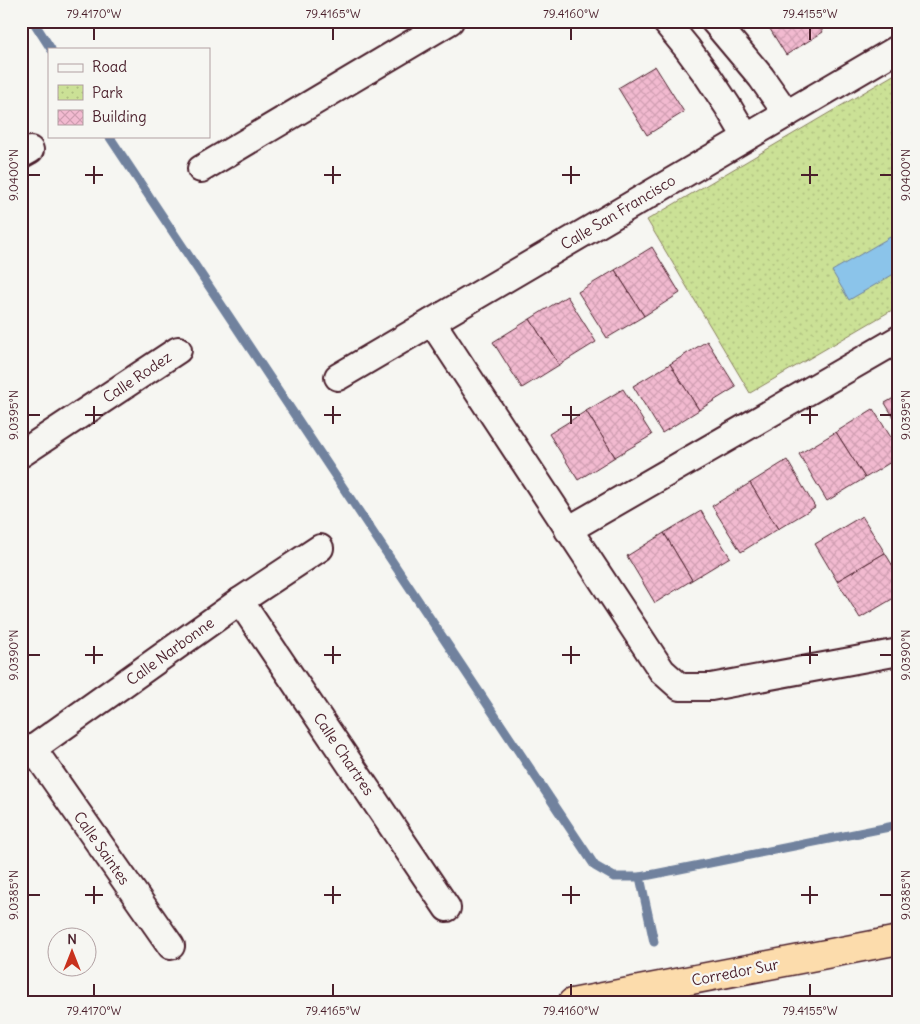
<svg xmlns="http://www.w3.org/2000/svg" width="920" height="1024" font-family="Delius,sans-serif">
<style>
.park{fill:url(#park-dots);stroke:#8a8060}
.water{fill:#8bc4ea;stroke:#71829e}
.lines{fill:none;stroke-linecap:round;stroke-linejoin:round}
.stream{stroke:#71829e;stroke-width:9}
.building{fill:url(#building-cross-hatch);stroke:#4a1f2b}
.street-casing{stroke:#4a1f2b;stroke-width:30}
.highway-casing{stroke:#4a1f2b;stroke-width:31}
.street{stroke:#f6f6f2;stroke-width:26}
.highway{stroke:#fcdcac;stroke-width:28}
.ticks{fill:none;stroke:#4a1f2b;stroke-width:2}
.labels{text-anchor:middle;dominant-baseline:central;stroke-width:4.5;stroke-linejoin:round;paint-order:stroke}
.street-label{font-size:15px;fill:#4a1f2b;stroke:#f6f6f2}
.neatline{fill:none;stroke:#4a1f2b;stroke-width:2}
.ticks-label{font-size:12px;text-anchor:middle;fill:#4a1f2b}
</style>
<defs>
<pattern id="park-dots" width="8" height="8" patternUnits="userSpaceOnUse" patternTransform="scale(1.25)"><rect width="8" height="8" fill="#cbe196"/><path d="M2 2h.1M6 6h.1" fill="none" stroke="#b0c181" stroke-width="1.8" stroke-linecap="round"/></pattern>
<pattern id="building-cross-hatch" width="8" height="8" patternUnits="userSpaceOnUse" patternTransform="scale(1.25)"><rect width="8" height="8" fill="#f2bad0"/><path d="M0 0l8 8M0 8l8-8" fill="none" stroke="#d19fb3"/></pattern>
</defs>
<rect width="100%" height="100%" fill="#f6f6f2"/>
<filter id="ink" filterUnits="userSpaceOnUse"><feTurbulence type="fractalNoise" baseFrequency=".02" numOctaves="2"/><feDisplacementMap in="SourceGraphic" scale="10" xChannelSelector="R" yChannelSelector="G"/><feConvolveMatrix kernelMatrix="1 2 1 2 8 2 1 2 1" color-interpolation-filters="sRGB"/></filter>
<g filter="url(#ink)">
<path class="park" d="M895,74L899,80V306L750,393L647,220Z"/>
<path class="water" d="M892,236L899,247V271L849,300L832,271Z"/>
<g class="lines">
<g class="stream">
<path d="M33,21L51,49"/>
<path d="M109,136L595,866L614,877H640L654,942"/>
<path d="M640,877L899,825"/>
</g>
</g>
<g class="building">
<path d="M765,21H816L823,32L786,55Z"/>
<path d="M655,66L684,112L647,135L618,88Z"/>
<path d="M652,247L680,293L644,316L615,270Z"/>
<path d="M615,270L644,316L607,338L578,292Z"/>
<path d="M567,296L596,342L559,365L530,319Z"/>
<path d="M530,319L559,365L522,388L493,342Z"/>
<path d="M707,341L736,387L699,410L670,364Z"/>
<path d="M670,364L699,410L662,433L633,386Z"/>
<path d="M623,389L652,435L615,457L586,411Z"/>
<path d="M899,395V426L885,403Z"/>
<path d="M873,409L899,450V457L865,478L836,432Z"/>
<path d="M586,411L615,457L578,480L549,434Z"/>
<path d="M836,432L865,478L827,501L799,454Z"/>
<path d="M787,460L815,507L778,529L750,483Z"/>
<path d="M750,483L778,529L741,552L712,506Z"/>
<path d="M701,511L730,557L692,580L664,533Z"/>
<path d="M862,516L885,553L837,581L815,544Z"/>
<path d="M664,533L692,580L655,603L627,556Z"/>
<path d="M885,553L899,576V595L860,618L837,581Z"/>
</g>
<g class="lines">
<g class="street-casing">
<g id="street">
<path d="M665,21C696,57 723,96 746,137"/>
<path d="M714,21L761,77L787,114"/>
<path d="M21,155L30,150"/>
<path d="M201,169L450,21"/>
<path d="M432,322L662,671L680,687H711L899,652"/>
<path d="M338,377L899,48"/>
<path d="M21,454L178,350"/>
<path d="M568,530L899,339"/>
<path d="M240,601L447,908"/>
<path d="M33,749L171,946"/>
<path d="M21,757L240,601L320,548"/>
</g>
</g>
<g class="highway-casing">
<path id="highway" d="M572,1003L899,940"/>
</g>
<use href="#street" class="street"/>
<use href="#highway" class="highway"/>
</g>
</g>
<path class="ticks" d="M94,28V40M333,28V40M571,28V40M810,28V40M94,166V184M333,166V184M571,166V184M810,166V184M28,175H40M85,175H103M324,175H341M562,175H580M801,175H818M880,175H892M94,406V424M333,406V424M571,406V424M810,406V424M28,415H40M85,415H103M324,415H341M562,415H580M801,415H818M880,415H892M94,646V664M333,646V664M571,646V664M810,646V664M28,655H40M85,655H103M324,655H341M562,655H580M801,655H818M880,655H892M94,886V904M333,886V904M571,886V904M810,886V904M28,895H40M85,895H103M324,895H341M562,895H580M801,895H818M880,895H892M94,984V996M333,984V996M571,984V996M810,984V996"/>
<g class="labels">
<g class="street-label">
<text transform="translate(618 212) rotate(-31)">Calle San Francisco</text>
<text transform="translate(137 377) rotate(-34)">Calle Rodez</text>
<text transform="translate(170 651) rotate(-36)">Calle Narbonne</text>
<text transform="translate(344 754) rotate(56)">Calle Chartres</text>
<text transform="translate(102 848) rotate(55)">Calle Saintes</text>
<text transform="translate(735 972) rotate(-11)">Corredor Sur</text>
</g>
</g>
<rect width="920" height="1024" fill="none" stroke="#f6f6f2" stroke-width="55"/>
<rect x="48" y="48" width="162" height="90" fill="#f6f6f2" stroke="#b1a0a2"/>
<rect x="58" y="64" width="25" height="8" fill="#f6f6f2" stroke="#b1a0a2"/>
<text x="92" y="72" font-size="15" fill="#4a1f2b">Road</text>
<rect x="58" y="85" width="25" height="15" fill="url(#park-dots)" stroke="#b1a0a2"/>
<text x="92" y="98" font-size="15" fill="#4a1f2b">Park</text>
<rect x="58" y="110" width="25" height="15" fill="url(#building-cross-hatch)" stroke="#b1a0a2"/>
<text x="92" y="122" font-size="15" fill="#4a1f2b">Building</text>
<g transform="translate(72 952)"><circle r="24" fill="#f6f6f2" stroke="#b1a0a2"/>
<path d="M0-4L9 19L0 12L-9 19Z" fill="#c8321e"/>
<text y="-8" font-size="14" font-weight="bold" text-anchor="middle" fill="#4a1f2b">N</text>
</g>
<rect x="28" y="28" width="864" height="968" class="neatline"/>
<g class="ticks-label">
<text x="94" y="18">79.4170°W</text>
<text x="333" y="18">79.4165°W</text>
<text x="571" y="18">79.4160°W</text>
<text x="810" y="18">79.4155°W</text>
<text transform="translate(14 175) rotate(-90)" y="4">9.0400°N</text>
<text transform="translate(906 175) rotate(-90)" y="4">9.0400°N</text>
<text transform="translate(14 415) rotate(-90)" y="4">9.0395°N</text>
<text transform="translate(906 415) rotate(-90)" y="4">9.0395°N</text>
<text transform="translate(14 655) rotate(-90)" y="4">9.0390°N</text>
<text transform="translate(906 655) rotate(-90)" y="4">9.0390°N</text>
<text transform="translate(14 895) rotate(-90)" y="4">9.0385°N</text>
<text transform="translate(906 895) rotate(-90)" y="4">9.0385°N</text>
<text x="94" y="1015">79.4170°W</text>
<text x="333" y="1015">79.4165°W</text>
<text x="571" y="1015">79.4160°W</text>
<text x="810" y="1015">79.4155°W</text>
</g>
</svg>
